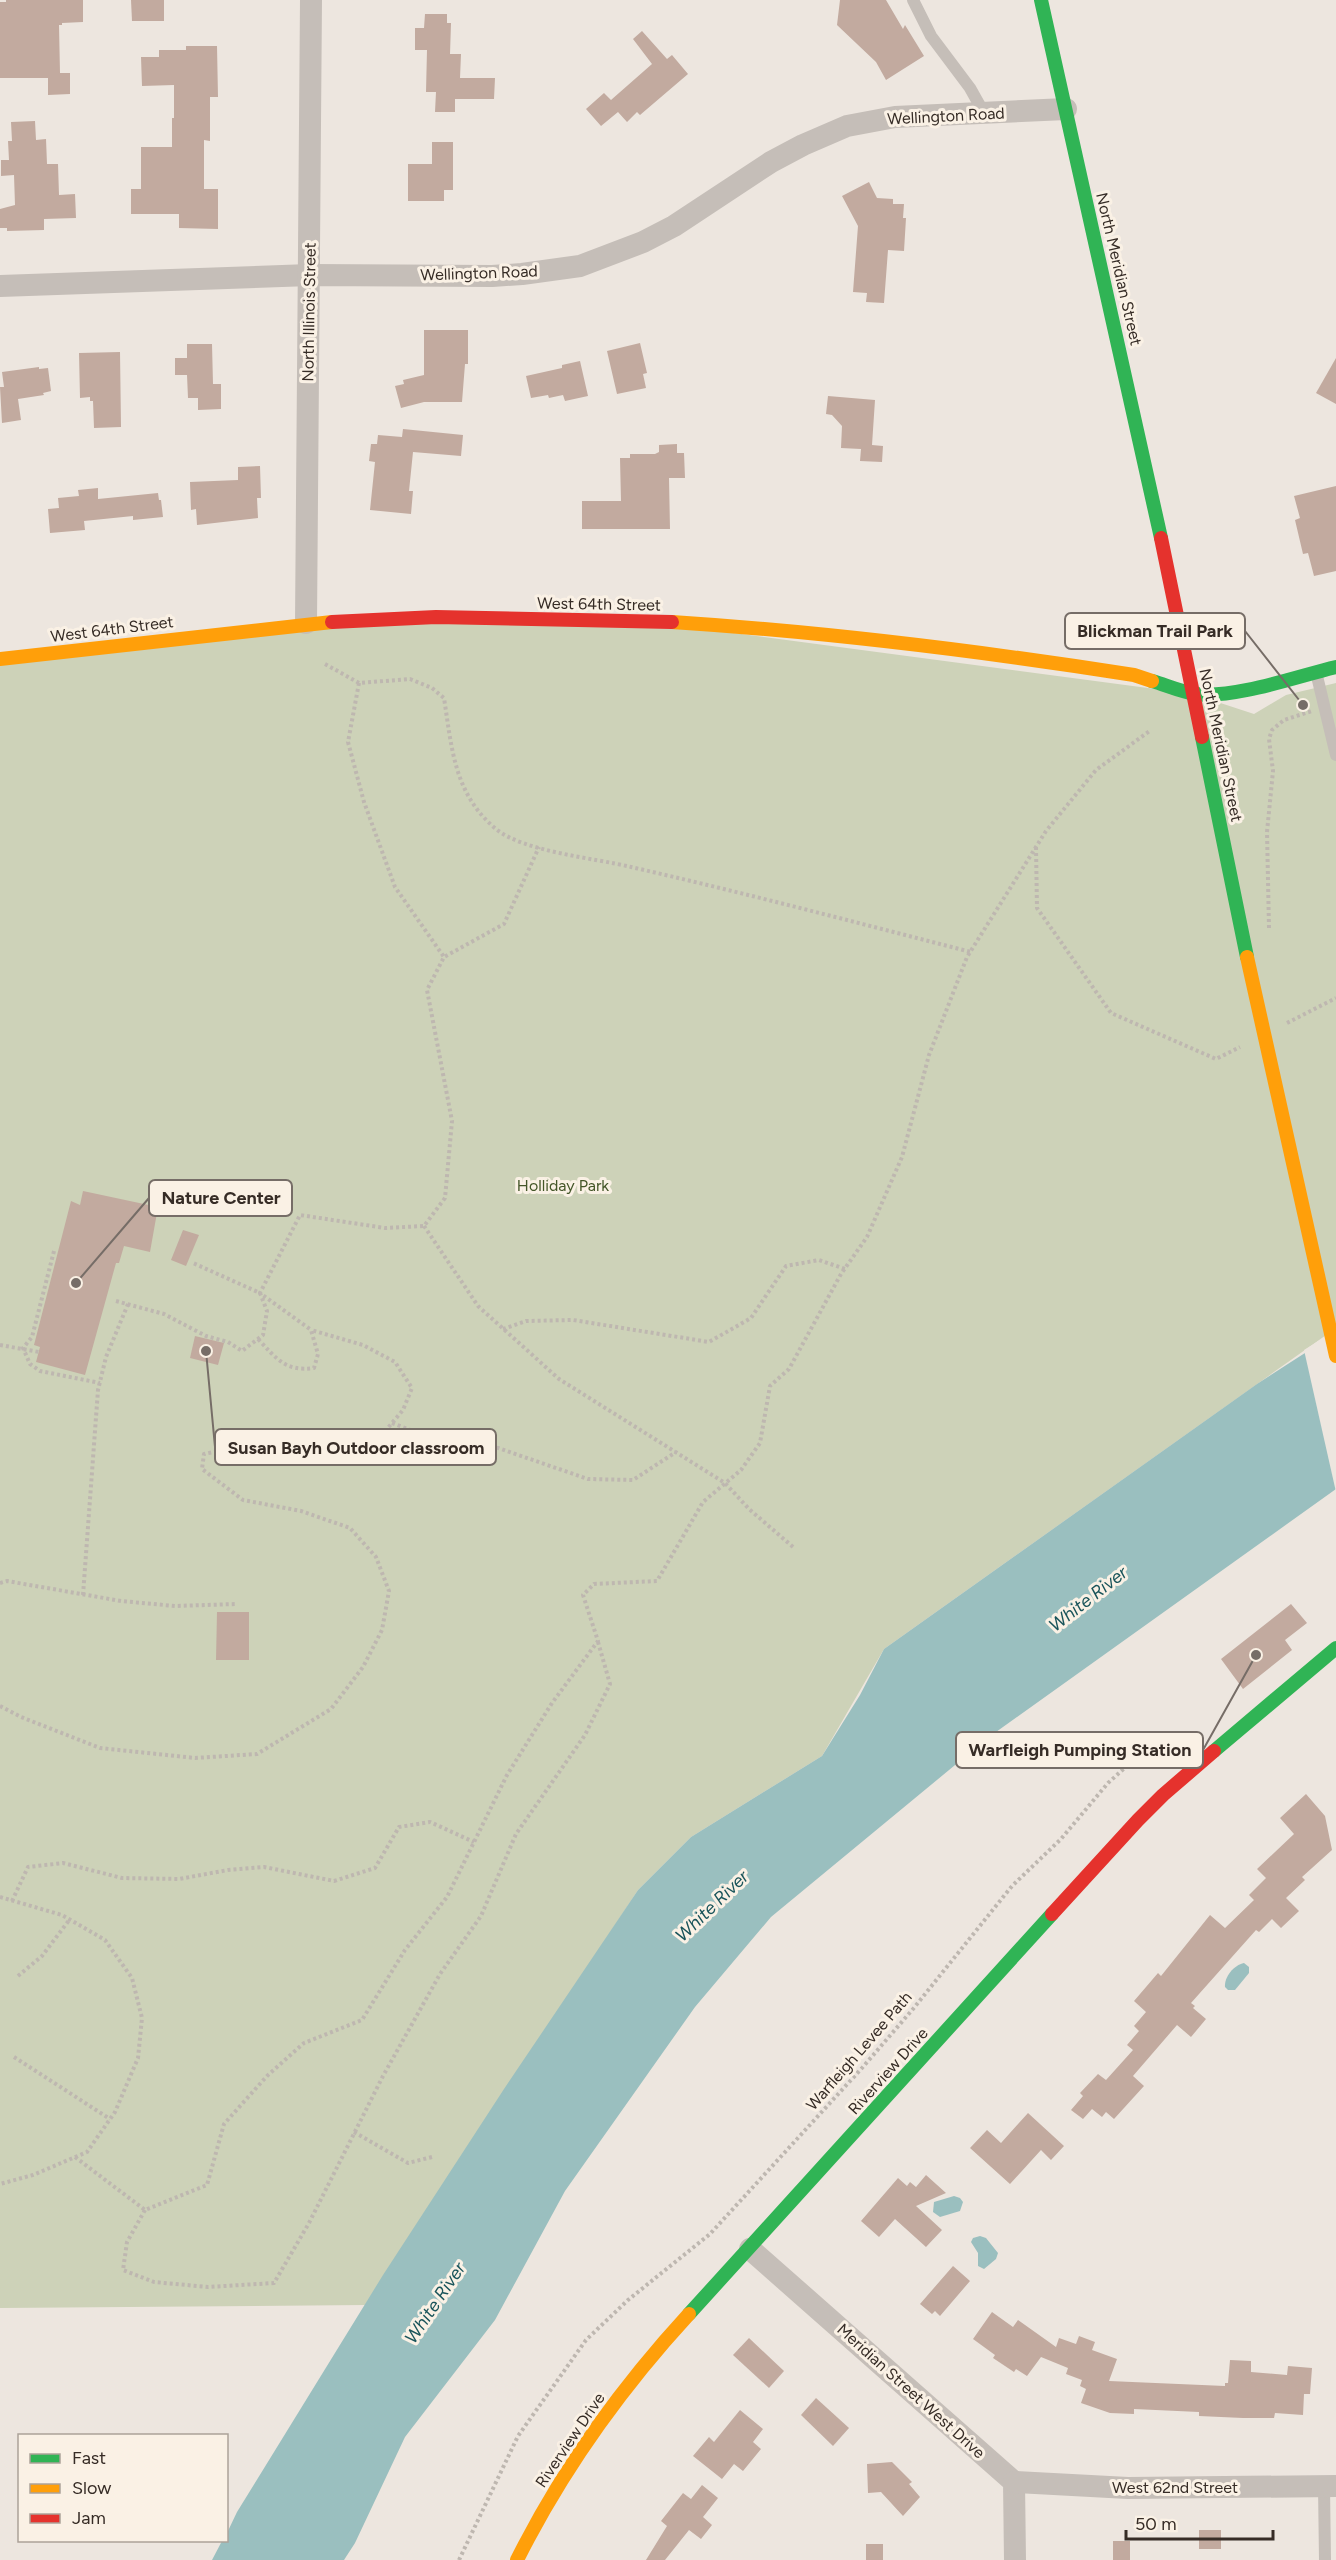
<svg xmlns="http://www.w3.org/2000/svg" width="1336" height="2560" font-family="Figtree,sans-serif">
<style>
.green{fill:#cdd2b8}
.water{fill:#9abfbf}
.pier{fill:#ede6df}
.building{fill:#c2aa9f}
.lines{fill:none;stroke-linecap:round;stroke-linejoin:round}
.path{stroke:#beb7b0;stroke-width:4;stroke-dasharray:3 3;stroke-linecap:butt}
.lane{stroke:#c5beb8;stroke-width:12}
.street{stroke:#c5beb8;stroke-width:22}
.fast{stroke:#30b455;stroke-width:14}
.slow{stroke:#ff9f0a;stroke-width:14}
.jam{stroke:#e5322d;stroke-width:14}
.slow-bridge{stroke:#ff9f0a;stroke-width:14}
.labels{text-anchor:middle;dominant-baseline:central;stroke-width:6;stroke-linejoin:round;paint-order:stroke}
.street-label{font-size:16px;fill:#362c26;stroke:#faf1e5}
.park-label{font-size:16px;fill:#445628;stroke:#faf1e5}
.water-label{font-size:18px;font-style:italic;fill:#19545a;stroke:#faf1e5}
.leader{fill:none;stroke:#766d67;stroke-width:2}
.callout-dot{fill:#766d67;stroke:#faf1e5;stroke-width:2}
.callout{fill:#faf1e5;stroke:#766d67;stroke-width:2}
.callout-label{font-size:18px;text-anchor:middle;font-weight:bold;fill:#362c26}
</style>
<rect width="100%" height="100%" fill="#ede6df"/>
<path class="green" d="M636,620L1193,694L1254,714L1286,695L1336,683V1328L884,1649L822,1756L691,1837L638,1890L365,2305L0,2308V659L306,623Z"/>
<g class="water">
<path d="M1336,1333V1489L989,1737L771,1917L695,2007L565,2191L495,2320L405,2437L355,2543L344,2560H212L222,2541L226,2540L227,2533L237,2512L383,2275L504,2089L638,1890L691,1837L822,1756L860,1695L884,1649L1257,1384Z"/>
<path d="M1244,1963L1249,1967V1973L1235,1990H1228L1225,1987C1224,1977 1234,1965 1244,1963Z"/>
<path d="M954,2196L960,2198L963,2202L960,2211L940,2217L933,2212L934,2202Z"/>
<path d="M980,2236L986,2238L998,2253L996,2259L984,2269L978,2266V2253L971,2242L973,2238Z"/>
</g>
<path class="pier" d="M1336,1330V1492L1304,1350Z"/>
<g class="building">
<path d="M6,0H83V22L62,23V25H59L60,73H70V94L48,95V78H0V2H6Z"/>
<path d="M131,0H164V21H132Z"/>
<path d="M840,0H886L903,29L905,25L924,56L886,80L876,62L837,25Z"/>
<path d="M425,14H447V23H451L450,54H461L460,78H495L494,99H455V112H435L436,92H426L427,50H415V28H424Z"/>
<path d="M642,31L667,59L672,55L688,74L640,115L637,112L627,122L618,112L601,126L586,109L604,93L611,100L652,64L633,39Z"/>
<path d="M186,46H217L218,97H210V141L204,140V189H218V229L179,228V214H131V189H141V147H172V118H174V85L142,86L141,57H159V50H186Z"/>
<path d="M35,121L36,140L46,139L47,164H58L59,195L75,194L76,218L44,219V230L7,231V228H0V209L15,205L14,175L1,176V160H9L8,141H12L11,122Z"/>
<path d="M432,142H453V190H444V201H408V164H432Z"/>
<path d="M869,182L877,198L893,199V204H904L903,218H906L904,251L888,250L884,303L866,302L867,293L853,292L858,226L842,196Z"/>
<path d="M424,330H468V364H465L462,402H424L401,408L395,386L404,384L403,380L424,375Z"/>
<path d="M640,343L647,373L643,374L646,388L617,394L607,351Z"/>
<path d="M187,344H212L213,384H221V409L198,410V398H188L187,375H175V358H187Z"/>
<path d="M120,352L121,427L94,428L93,401H90V397L80,398L79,353Z"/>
<path d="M1336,358V404L1316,393Z"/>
<path d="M580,361L588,396L565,401L563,395L549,398L548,395L531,398L526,376L562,368V365Z"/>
<path d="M39,367V369L48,368L51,391L43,393L44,395L18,399L21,420L2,423L0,387H4L2,372Z"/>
<path d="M828,396L875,400L872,445L883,446L882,462L860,461L861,449L841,448L842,426L832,415L826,414Z"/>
<path d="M403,429L463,435L461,456L413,452L409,491H413L411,514L370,510L375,462L369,461L371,444H377L378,435L402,437Z"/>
<path d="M677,444V453H684L685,478H669L670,529H582V501H621L620,458H630V454H655L659,452V445Z"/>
<path d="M260,466L261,498H257L258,518L197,525L196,509L191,510L190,482L238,480V467Z"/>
<path d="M1336,486V571L1314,576L1308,553L1303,554L1295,520L1300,518L1294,496Z"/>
<path d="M98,488V499L158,493L159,500H161L163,517L133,520V516L84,521L85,530L50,533L48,509L59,508L58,498L79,496L78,490Z"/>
<path d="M83,1191L158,1207L150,1252L124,1246L119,1263H116L85,1375L36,1362L40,1347L34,1345L71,1201L80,1205Z"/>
<path d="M183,1230L199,1235L186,1266L171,1260Z"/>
<path d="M195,1336L224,1343L218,1365L190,1358Z"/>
<path d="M1291,1604L1307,1623L1285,1640L1292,1650L1243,1689L1221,1659Z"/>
<path d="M217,1612H249V1660H216Z"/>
<path d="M1306,1794L1325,1816L1332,1850L1302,1877L1305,1880L1286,1898L1299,1911L1281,1928L1272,1919L1259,1932L1256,1930L1191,2003L1195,2006L1193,2008L1206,2019L1191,2037L1177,2025L1133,2076L1144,2086L1114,2119L1106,2112L1102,2117L1092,2109L1083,2119L1071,2110L1083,2096L1080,2093L1098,2074L1106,2080L1133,2050L1127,2045L1139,2031L1134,2026L1146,2012L1134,2001L1158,1973L1161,1976L1210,1915L1225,1928L1254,1900L1249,1895L1266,1878L1257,1869L1294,1834L1280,1818Z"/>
<path d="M1028,2113L1064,2146L1051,2160L1041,2150L1010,2184L970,2148L987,2130L1001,2143Z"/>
<path d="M926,2175L946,2193L916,2206L942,2230L926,2247L895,2219L879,2237L861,2221L898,2178L907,2186L910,2182L916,2187Z"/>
<path d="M953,2266L970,2281L940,2316L935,2311L932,2314L920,2304Z"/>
<path d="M992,2312L1013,2327L1018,2320L1056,2347L1059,2338L1076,2344L1079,2336L1095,2342L1092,2350L1117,2359L1109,2381L1225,2386V2383H1228L1230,2360L1251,2361V2372L1287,2375L1288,2366L1312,2368L1310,2394H1304L1303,2415L1275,2413L1274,2418H1243L1199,2416V2412L1134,2409V2414L1110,2413L1081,2403L1086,2389L1080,2386L1082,2380L1066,2374L1068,2368L1041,2357L1027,2376L1016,2369L1014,2372L993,2358L995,2355L973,2339Z"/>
<path d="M749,2338L784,2371L769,2388L733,2355Z"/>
<path d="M816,2398L849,2428L833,2446L801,2415Z"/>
<path d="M740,2410L763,2429L753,2442L761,2449L743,2471L734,2464L722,2479L693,2456L709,2437L714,2442Z"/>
<path d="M892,2462L912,2482L909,2484L920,2497L903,2516L881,2492L868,2493L867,2464Z"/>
<path d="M702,2485L718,2498L703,2517L712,2525L701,2539L689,2530L665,2560H646L667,2526L661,2521L683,2493L691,2499Z"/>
<rect x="1199" y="2530" width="22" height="19"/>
<rect x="1113" y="2541" width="17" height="19"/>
<rect x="866" y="2544" width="17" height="16"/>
</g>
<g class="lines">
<g class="path">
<path d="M325,664L359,683L410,679L432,688L444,698C452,749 454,794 496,829C524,852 595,858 631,867C745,893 858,923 971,952"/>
<path d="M359,683L348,742L364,802L395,887L444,957"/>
<path d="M1036,847L1037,908L1111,1013L1216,1059L1240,1047"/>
<path d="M1269,928L1267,832L1273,771L1269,739L1272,730L1284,720L1312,711"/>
<path d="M1287,1023L1336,998"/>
<path d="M424,1226L478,1306L559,1379L725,1483L749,1509L793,1547"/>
<path d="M54,1251L32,1337L23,1348L30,1364L40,1371L100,1383"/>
<path d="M116,1301L164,1314L206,1336L228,1342L242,1351L263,1335L267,1311L260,1293L193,1263"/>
<path d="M503,1329L526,1321L573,1320L709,1342L751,1318L786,1266L819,1260L845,1269"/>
<path d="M258,1339C276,1358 285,1372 314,1368L318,1354L311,1330L260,1293L300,1215L385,1228L424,1226L445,1198L452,1121L427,990L444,957L504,924L539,847"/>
<path d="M0,1345L39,1352"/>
<path d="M392,1423L431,1438L498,1448L588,1479L633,1480L676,1452"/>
<path d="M0,1583L7,1581L121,1601L175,1606L237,1604"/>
<path d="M83,1595L98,1390L106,1357L128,1304"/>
<path d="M0,1706L21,1717L100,1748L195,1758L257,1754L331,1709L363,1667L382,1630L389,1591L376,1557L350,1528L301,1511L243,1500L202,1469L204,1454L223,1450L308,1449L381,1436L403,1410L412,1388L395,1362L363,1345L311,1330"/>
<path d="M0,1897L62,1915L105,1940L132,1978L142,2018L138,2058L115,2112L87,2152L33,2175L0,2184"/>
<path d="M12,1901L28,1867L63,1863L122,1878L179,1879L228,1870L264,1867L334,1881L375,1868L399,1827L430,1822L474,1842"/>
<path d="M18,1976L42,1956L70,1919"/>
<path d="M14,2057L110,2119"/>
<path d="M354,2132L408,2163L432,2157"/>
<path d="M75,2157L145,2210L207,2185L224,2124L267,2076L304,2043L362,2020L405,1950L447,1897L507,1775L552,1703L598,1641L583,1595L594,1584L657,1581L703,1502L741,1470L760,1443L770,1386L789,1369L841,1274L867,1237L902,1157L929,1055L967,957L1046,831L1096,770L1151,730"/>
<path d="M145,2210L127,2242L123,2270L154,2282L208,2287L274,2283L309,2223L383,2076L440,1974L481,1916L516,1834L585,1735L610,1684L598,1642"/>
<path d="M459,2560L518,2436L586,2340L628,2300L710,2234L862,2068L913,2009L1012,1886L1061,1839L1108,1783L1147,1748L1166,1742H1186"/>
</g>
<g class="lane">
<path d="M913,0L931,36L970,88L984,113"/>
<path d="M1316,672L1336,755"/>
<path d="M1324,2486L1325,2560"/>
</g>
<g class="street">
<path d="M0,286L310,275L492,276L522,274L580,266L643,242L674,226L771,162L803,145L847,126L895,117L1066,109"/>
<path d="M306,623L311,0"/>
<path d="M750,2249L1014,2482L1015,2560"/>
<path d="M1014,2482L1128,2488L1336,2486"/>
</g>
<g class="fast">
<path d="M1041,0L1161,538"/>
<path d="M1152,681C1166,685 1181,692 1196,694C1234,699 1298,676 1336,667"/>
<path d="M1202,737L1247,957"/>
<path d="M1214,1751L1336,1648"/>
<path d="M689,2314L1052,1914"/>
</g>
<g class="slow">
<path d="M672,622C827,632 980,651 1134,675L1152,681"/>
<path d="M0,659L332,622"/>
<path d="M517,2560C562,2470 621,2388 689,2314"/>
</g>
<g class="jam">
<path d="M1161,538L1202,737"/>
<path d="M332,622L436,617L672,622"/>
<path d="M1052,1914L1138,1820L1163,1795L1214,1751"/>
</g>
<path class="slow-bridge" d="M1247,957L1336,1356"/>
</g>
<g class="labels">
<g class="street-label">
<text transform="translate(946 116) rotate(-3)">Wellington Road</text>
<text transform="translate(1119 269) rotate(77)">North Meridian Street</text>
<text transform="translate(479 273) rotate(-2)">Wellington Road</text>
<text transform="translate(309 312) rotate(-89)">North Illinois Street</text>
<text transform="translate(599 604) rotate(1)">West 64th Street</text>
<text transform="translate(112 629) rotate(-7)">West 64th Street</text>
<text transform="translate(1221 745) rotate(78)">North Meridian Street</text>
<text transform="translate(859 2051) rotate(-49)">Warfleigh Levee Path</text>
<text transform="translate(888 2071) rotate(-48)">Riverview Drive</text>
<text transform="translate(911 2391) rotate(42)">Meridian Street West Drive</text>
<text transform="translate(570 2440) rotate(-56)">Riverview Drive</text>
<text x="1175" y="2487">West 62nd Street</text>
</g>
<g class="park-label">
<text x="563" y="1185">Holliday Park</text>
</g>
<g class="water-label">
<text transform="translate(1088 1599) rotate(-38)">White River</text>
<text transform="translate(712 1906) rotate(-44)">White River</text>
<text transform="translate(435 2303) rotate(-56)">White River</text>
</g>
</g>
<path class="leader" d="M1303 705L1245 631M76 1283L149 1198M206 1351L215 1447M1256 1655L1203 1750"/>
<g class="callout-dot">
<circle cx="1303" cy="705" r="6"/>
<circle cx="76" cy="1283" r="6"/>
<circle cx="206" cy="1351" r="6"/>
<circle cx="1256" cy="1655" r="6"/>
</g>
<g class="callout">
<rect x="1065" y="613" width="180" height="36" rx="6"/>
<rect x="149" y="1180" width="143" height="36" rx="6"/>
<rect x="215" y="1429" width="281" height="36" rx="6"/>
<rect x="956" y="1732" width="247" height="36" rx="6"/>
</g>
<g class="callout-label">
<text x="1155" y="637">Blickman Trail Park</text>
<text x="221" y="1204">Nature Center</text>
<text x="356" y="1454">Susan Bayh Outdoor classroom</text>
<text x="1080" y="1756">Warfleigh Pumping Station</text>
</g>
<rect x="18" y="2434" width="210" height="108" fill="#faf1e5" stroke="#aca299" stroke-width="1.5"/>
<rect x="30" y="2454" width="30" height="9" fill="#30b455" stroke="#aca299" stroke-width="1.5"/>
<text x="72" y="2464" font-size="18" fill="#362c26">Fast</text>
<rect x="30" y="2484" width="30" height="9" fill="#ff9f0a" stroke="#aca299" stroke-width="1.5"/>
<text x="72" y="2494" font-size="18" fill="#362c26">Slow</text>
<rect x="30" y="2514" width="30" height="9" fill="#e5322d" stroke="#aca299" stroke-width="1.5"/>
<text x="72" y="2524" font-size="18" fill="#362c26">Jam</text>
<path d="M1126 2530v9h147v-9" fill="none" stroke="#362c26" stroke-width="3"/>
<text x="1135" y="2530" font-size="18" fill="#362c26" stroke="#faf1e5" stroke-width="4.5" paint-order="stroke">50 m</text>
</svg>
